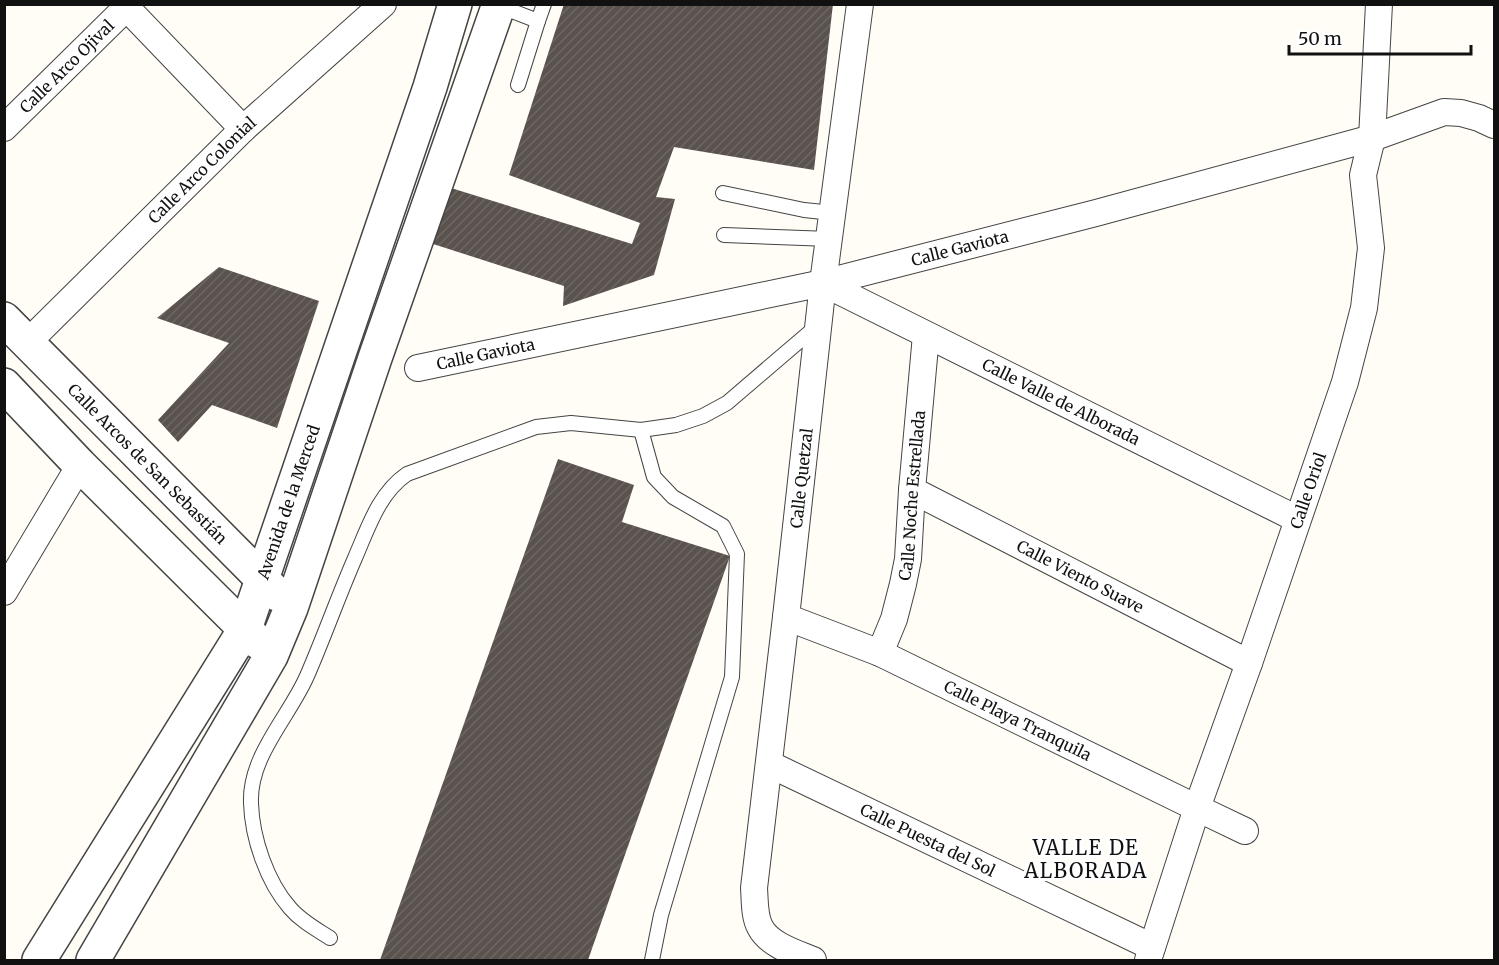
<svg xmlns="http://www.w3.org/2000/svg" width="1499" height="965" font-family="Merriweather,serif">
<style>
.building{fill:url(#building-hatch)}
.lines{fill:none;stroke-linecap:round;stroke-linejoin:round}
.service-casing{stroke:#444;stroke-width:16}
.minor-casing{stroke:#444;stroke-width:28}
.tertiary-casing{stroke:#444;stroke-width:36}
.service{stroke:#fff;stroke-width:14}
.minor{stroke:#fff;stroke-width:26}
.tertiary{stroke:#fff;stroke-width:33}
.labels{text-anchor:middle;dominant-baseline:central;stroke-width:6;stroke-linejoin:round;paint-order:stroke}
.street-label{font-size:16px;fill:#111;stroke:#fff}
.quarter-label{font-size:20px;letter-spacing:1.5px;fill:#111;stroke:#fff}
</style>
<defs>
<pattern id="building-hatch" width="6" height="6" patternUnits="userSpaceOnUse" patternTransform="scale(1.5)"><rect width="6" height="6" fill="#5a524d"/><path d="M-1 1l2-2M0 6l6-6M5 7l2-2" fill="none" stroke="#6d6662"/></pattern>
</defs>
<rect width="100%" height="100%" fill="#fffdf5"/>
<g class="building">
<path d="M564,4H833L814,170L674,147L656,197L675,199L654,275L563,306L564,286L430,243L451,188L632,244L640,223L509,175Z"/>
<path d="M219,267L319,301L277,428L212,405L178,442L158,420L229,343L157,318Z"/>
<path d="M558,459L634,485L622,522L730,556L588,960H380Z"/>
</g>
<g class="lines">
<g class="service-casing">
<g id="service">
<path d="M499,6L538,21L518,85"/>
<path d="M538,21L544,4"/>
<path d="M723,193L804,210L833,213"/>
<path d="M724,235L830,239"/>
<path d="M641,430L654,477L673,497L723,526L737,554L732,677L661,915L652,960"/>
<path d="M330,938C316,929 301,921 290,908C267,882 252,838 251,803C249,756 289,717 307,676C324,637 338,597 355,558C368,528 379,493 407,474L536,427L571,423L641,430L676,425L703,416L727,403L817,326"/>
</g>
</g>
<g class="minor-casing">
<g id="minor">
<path d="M123,4L243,129"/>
<path id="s1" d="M4,128L130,4"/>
<path id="s2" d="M823,283L1297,519"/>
<path id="s3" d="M27,343L243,129L383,4"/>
<path id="s4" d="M418,368L823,283L1096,213L1372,138L1444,112L1461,113L1479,118L1494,125"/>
<path id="s5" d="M912,490L1249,663"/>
<path d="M4,592L80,465"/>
<path id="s6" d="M786,617L880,653L1197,808L1245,831"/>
<path id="s7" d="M880,653L894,619L903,584L908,559L912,490L926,335"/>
<path id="s8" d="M769,764L1152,947"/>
<path id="s9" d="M813,960C796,953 769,945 760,927C754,916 755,900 754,888L786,617L823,283L860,4"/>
<path id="s10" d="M1148,960L1197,808L1249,663L1345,382L1364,308L1371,248L1363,175L1372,138L1379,4"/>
</g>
</g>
<g class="tertiary-casing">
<g id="tertiary">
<path id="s11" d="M4,319L277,594"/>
<path d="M4,385L80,465L258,642"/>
<path id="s12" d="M39,960L245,629L430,87L455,4"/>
<path d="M93,960L271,656L291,608L375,358L499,4"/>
</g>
</g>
<use href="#service" class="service"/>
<use href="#minor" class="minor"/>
<use href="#tertiary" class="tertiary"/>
</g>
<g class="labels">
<g class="street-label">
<text stroke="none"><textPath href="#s1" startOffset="88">Calle Arco Ojival</textPath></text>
<text stroke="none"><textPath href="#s3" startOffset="246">Calle Arco Colonial</textPath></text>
<text stroke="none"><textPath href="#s4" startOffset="555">Calle Gaviota</textPath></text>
<text stroke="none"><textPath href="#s4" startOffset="69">Calle Gaviota</textPath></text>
<text stroke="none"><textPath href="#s2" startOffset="266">Calle Valle de Alborada</textPath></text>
<text stroke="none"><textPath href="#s11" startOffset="204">Calle Arcos de San Sebastián</textPath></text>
<text stroke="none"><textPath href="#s9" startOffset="516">Calle Quetzal</textPath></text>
<text stroke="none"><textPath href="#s10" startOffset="496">Calle Oriol</textPath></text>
<text stroke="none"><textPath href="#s7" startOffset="162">Calle Noche Estrellada</textPath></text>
<text stroke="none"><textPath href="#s12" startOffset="524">Avenida de la Merced</textPath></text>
<text stroke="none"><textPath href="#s5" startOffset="189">Calle Viento Suave</textPath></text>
<text stroke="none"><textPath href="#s6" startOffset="254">Calle Playa Tranquila</textPath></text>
<text stroke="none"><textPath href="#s8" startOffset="176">Calle Puesta del Sol</textPath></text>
</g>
<g class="quarter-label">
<text x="1086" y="847">VALLE DE<tspan x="1086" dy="23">ALBORADA</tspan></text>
</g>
</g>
<rect width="1499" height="965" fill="none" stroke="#111111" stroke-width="12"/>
<path d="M1289 45v9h182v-9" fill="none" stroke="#111111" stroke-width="3"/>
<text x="1298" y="45" font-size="18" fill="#111111" stroke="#ffffff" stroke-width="4.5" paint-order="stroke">50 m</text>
</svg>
